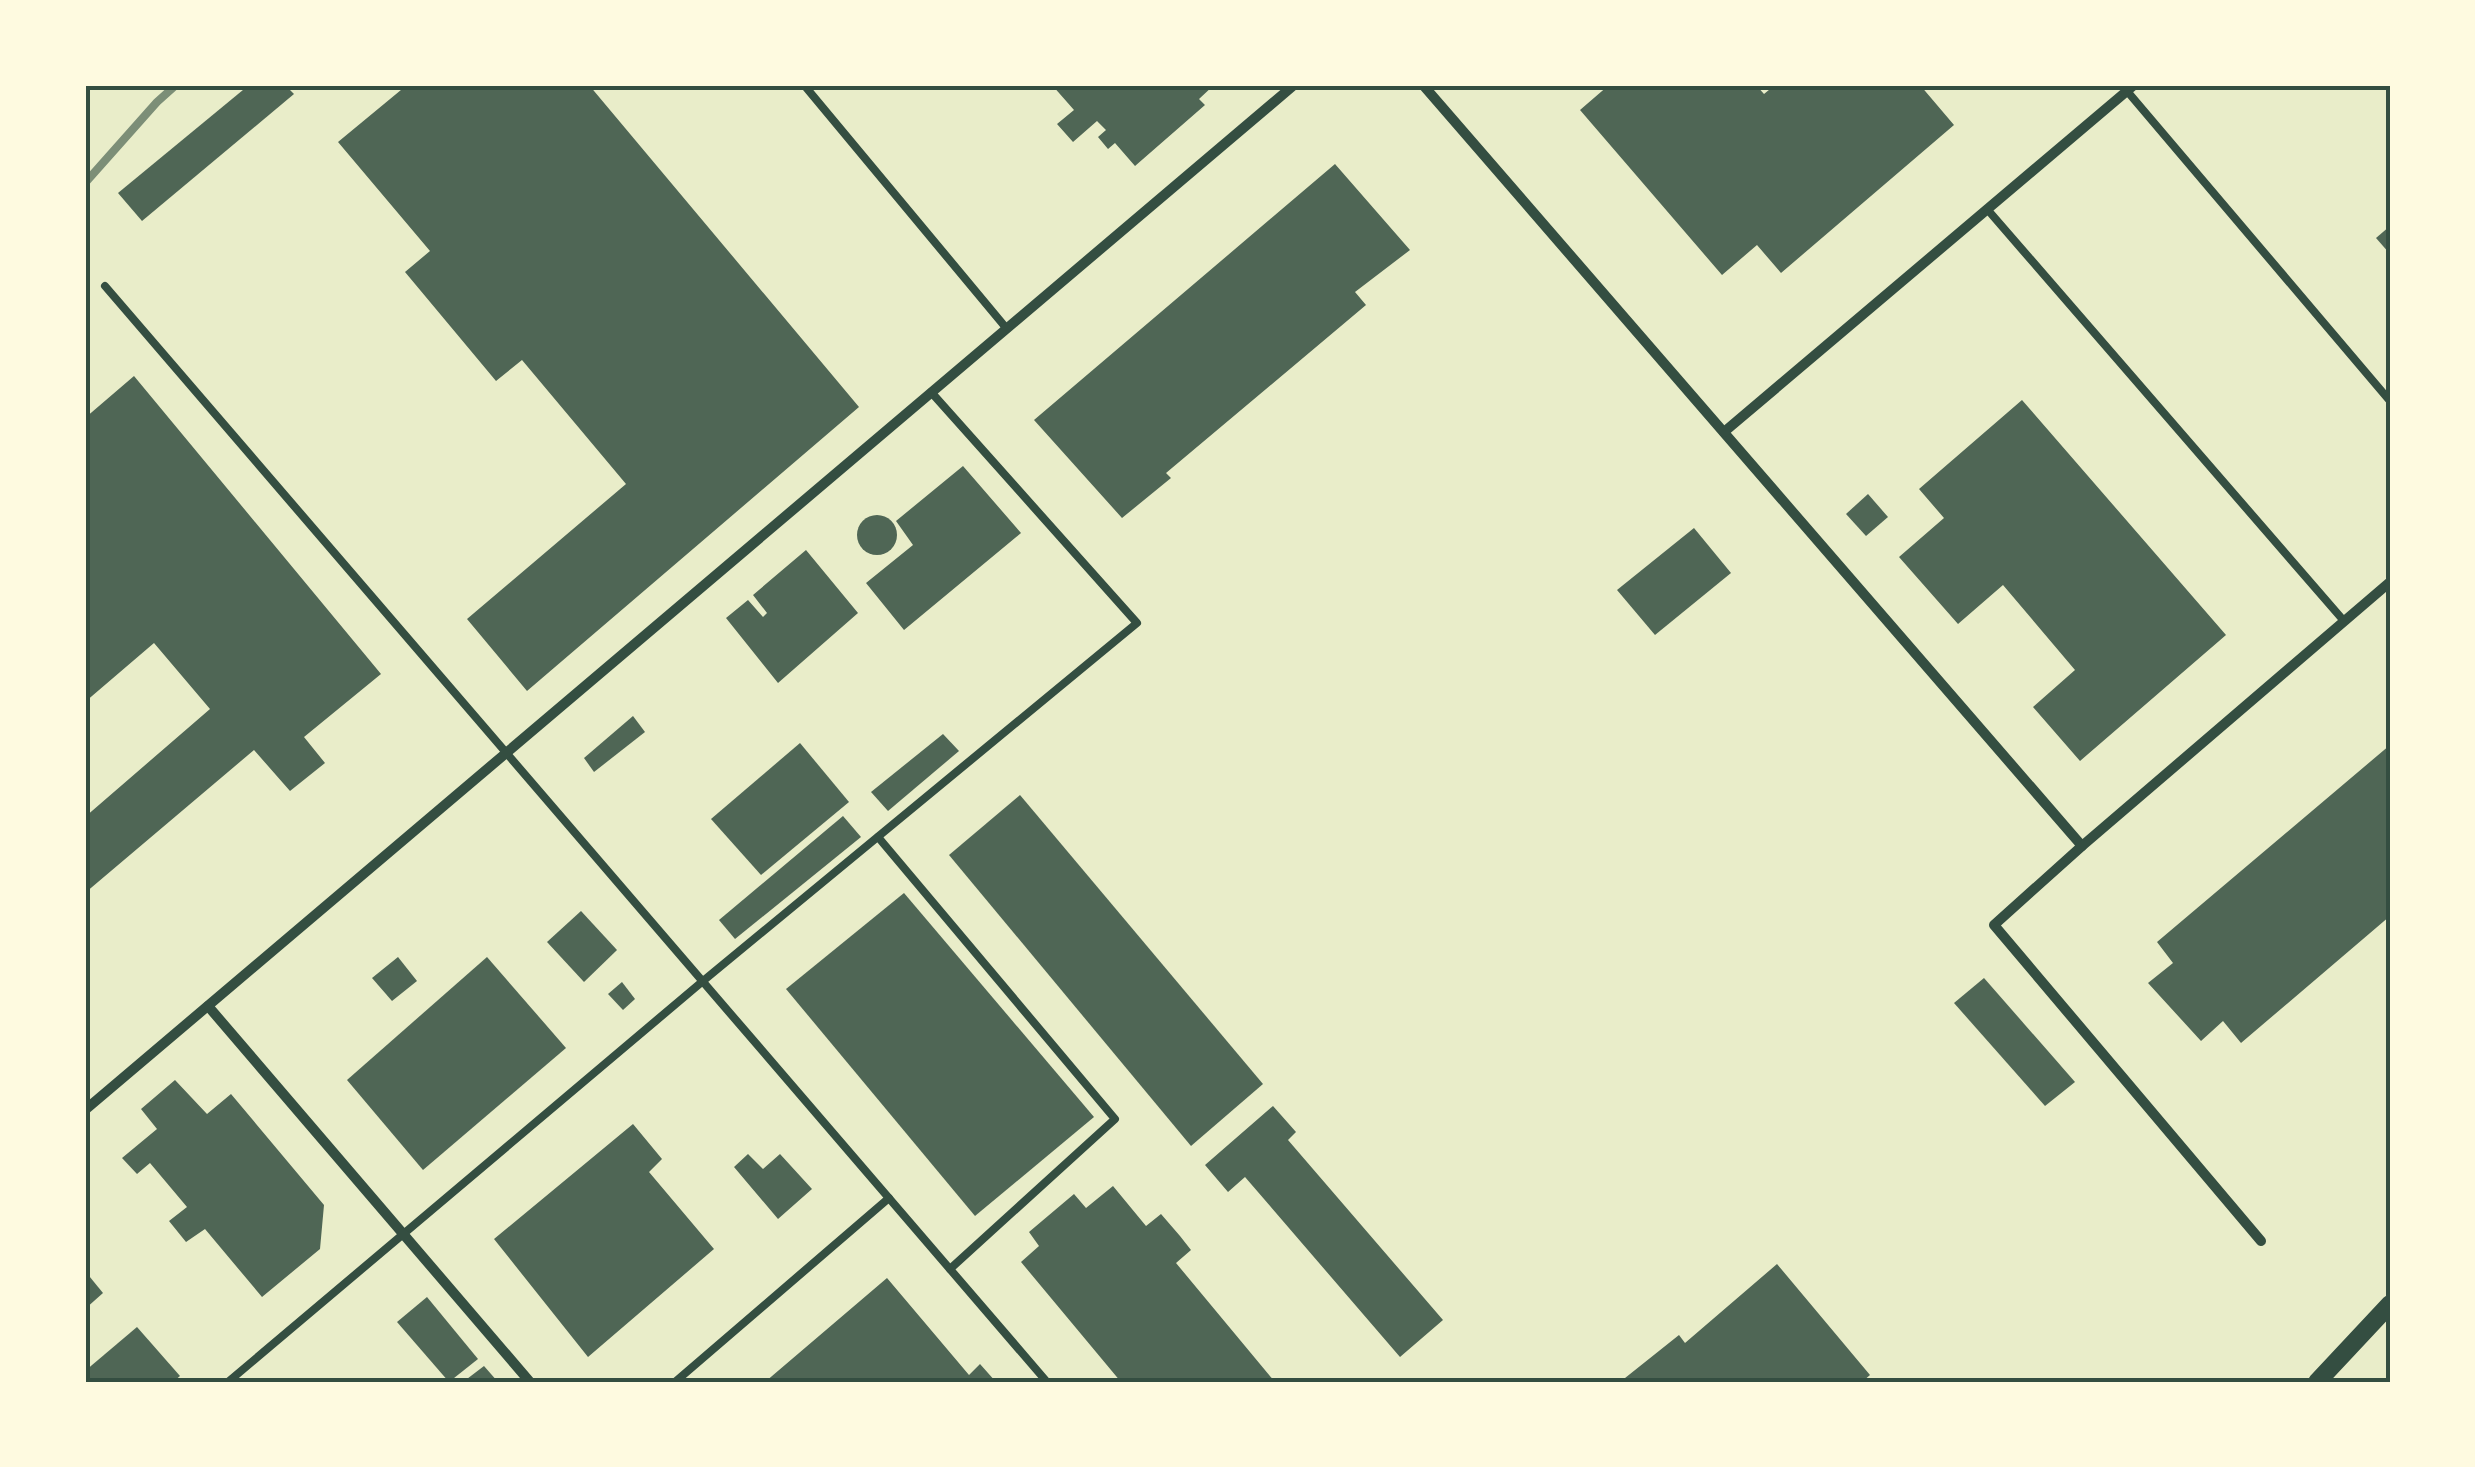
<svg xmlns="http://www.w3.org/2000/svg" width="2475" height="1467" font-family="'DM Sans',sans-serif">
<style>
.building{fill:#4f6655}
.lines{fill:none;stroke-linecap:round;stroke-linejoin:round}
.service{stroke:#344e41;stroke-width:8}
.minor{stroke:#344e41;stroke-width:10}
.tertiary{stroke:#344e41;stroke-width:18}
.rail{stroke:#7c8e77;stroke-width:8}
.neatline{fill:none;stroke:#344e41;stroke-width:4}
</style>
<rect width="100%" height="100%" fill="#e9edc9"/>
<g class="building">
<path d="M249,85H285L294,94L142,221L118,193Z"/>
<path d="M407,85H589L859,407L527,691L467,619L626,484L522,360L496,381L405,272L430,251L338,142Z"/>
<path d="M1052,85H1214L1199,99L1205,105L1135,166L1115,143L1108,149L1098,137L1106,130L1097,121L1073,142L1057,124L1074,110Z"/>
<path d="M1609,85H1756L1764,94L1775,85H1920L1954,125L1781,273L1757,245L1722,275L1580,110Z"/>
<path d="M1335,164L1410,250L1355,292L1366,305L1166,473L1171,478L1122,518L1034,420Z"/>
<path d="M2390,226V254L2376,238Z"/>
<path d="M134,376L381,674L304,737L325,763L290,791L254,750L85,893V817L210,709L154,643L85,702V418Z"/>
<path d="M2022,400L2226,635L2080,761L2033,707L2075,670L2003,585L1958,624L1899,557L1944,518L1919,489Z"/>
<path d="M963,466L1021,533L904,630L866,583L913,545L896,521Z"/>
<path d="M1868,494L1888,517L1866,536L1846,514Z"/>
<circle cx="877" cy="535" r="20"/>
<path d="M1694,528L1731,573L1655,635L1617,590Z"/>
<path d="M806,550L858,613L778,683L726,618L748,600L763,617L767,613L753,595Z"/>
<path d="M633,716L645,732L594,772L584,758Z"/>
<path d="M943,734L959,751L888,811L871,792Z"/>
<path d="M800,743L849,802L761,875L711,819Z"/>
<path d="M2390,745V916L2241,1043L2223,1021L2201,1041L2148,983L2173,963L2157,942Z"/>
<path d="M1020,795L1263,1084L1191,1146L949,855Z"/>
<path d="M843,816L861,837L735,939L719,920Z"/>
<path d="M904,893L1094,1117L975,1216L786,989Z"/>
<path d="M581,911L617,950L584,982L547,942Z"/>
<path d="M398,957L417,981L392,1001L372,978Z"/>
<path d="M487,957L566,1048L423,1170L347,1080Z"/>
<path d="M1984,978L2075,1082L2045,1106L1954,1003Z"/>
<path d="M622,982L635,999L623,1010L608,994Z"/>
<path d="M175,1080L207,1114L231,1094L324,1205L320,1249L262,1297L205,1229L186,1242L169,1221L187,1207L150,1163L137,1174L122,1158L157,1129L141,1109Z"/>
<path d="M1273,1106L1296,1132L1288,1140L1443,1320L1400,1357L1245,1177L1228,1192L1205,1165Z"/>
<path d="M633,1124L662,1159L649,1172L714,1249L588,1357L494,1239Z"/>
<path d="M748,1154L763,1169L780,1154L812,1189L778,1219L734,1167Z"/>
<path d="M1113,1186L1146,1226L1161,1214L1180,1236L1191,1250L1176,1263L1275,1382H1121L1021,1262L1039,1246L1029,1232L1074,1194L1086,1208Z"/>
<path d="M1777,1264L1870,1375L1862,1382H1620L1679,1335L1685,1343Z"/>
<path d="M85,1271L103,1293L85,1309Z"/>
<path d="M887,1278L969,1375L980,1364L996,1382H765Z"/>
<path d="M427,1297L478,1359L449,1382L397,1322Z"/>
<path d="M137,1327L180,1376L173,1382H85V1371Z"/>
<path d="M484,1366L498,1382H463Z"/>
</g>
<g class="lines">
<g class="service">
<path d="M804,85L1007,329"/>
<path d="M2127,91L2390,401"/>
<path d="M1987,209L2344,621"/>
<path d="M105,286L1047,1382"/>
<path d="M878,837L1115,1119L950,1269"/>
<path d="M228,1382L703,981L1137,623L931,392"/>
<path d="M675,1382L889,1198"/>
</g>
<g class="minor">
<path d="M1423,85L2082,846"/>
<path d="M1724,432L2134,85"/>
<path d="M208,1006L530,1382"/>
<path d="M85,1110L1294,85"/>
<path d="M2261,1241L1994,925L2082,846L2390,582"/>
</g>
<path class="tertiary" d="M2317,1382L2390,1304"/>
<path class="rail" d="M85,183L157,102L176,85"/>
</g>
<rect width="2475" height="1467" fill="none" stroke="#fefae0" stroke-width="175"/>
<rect x="88" y="88" width="2300" height="1292" class="neatline"/>
</svg>
